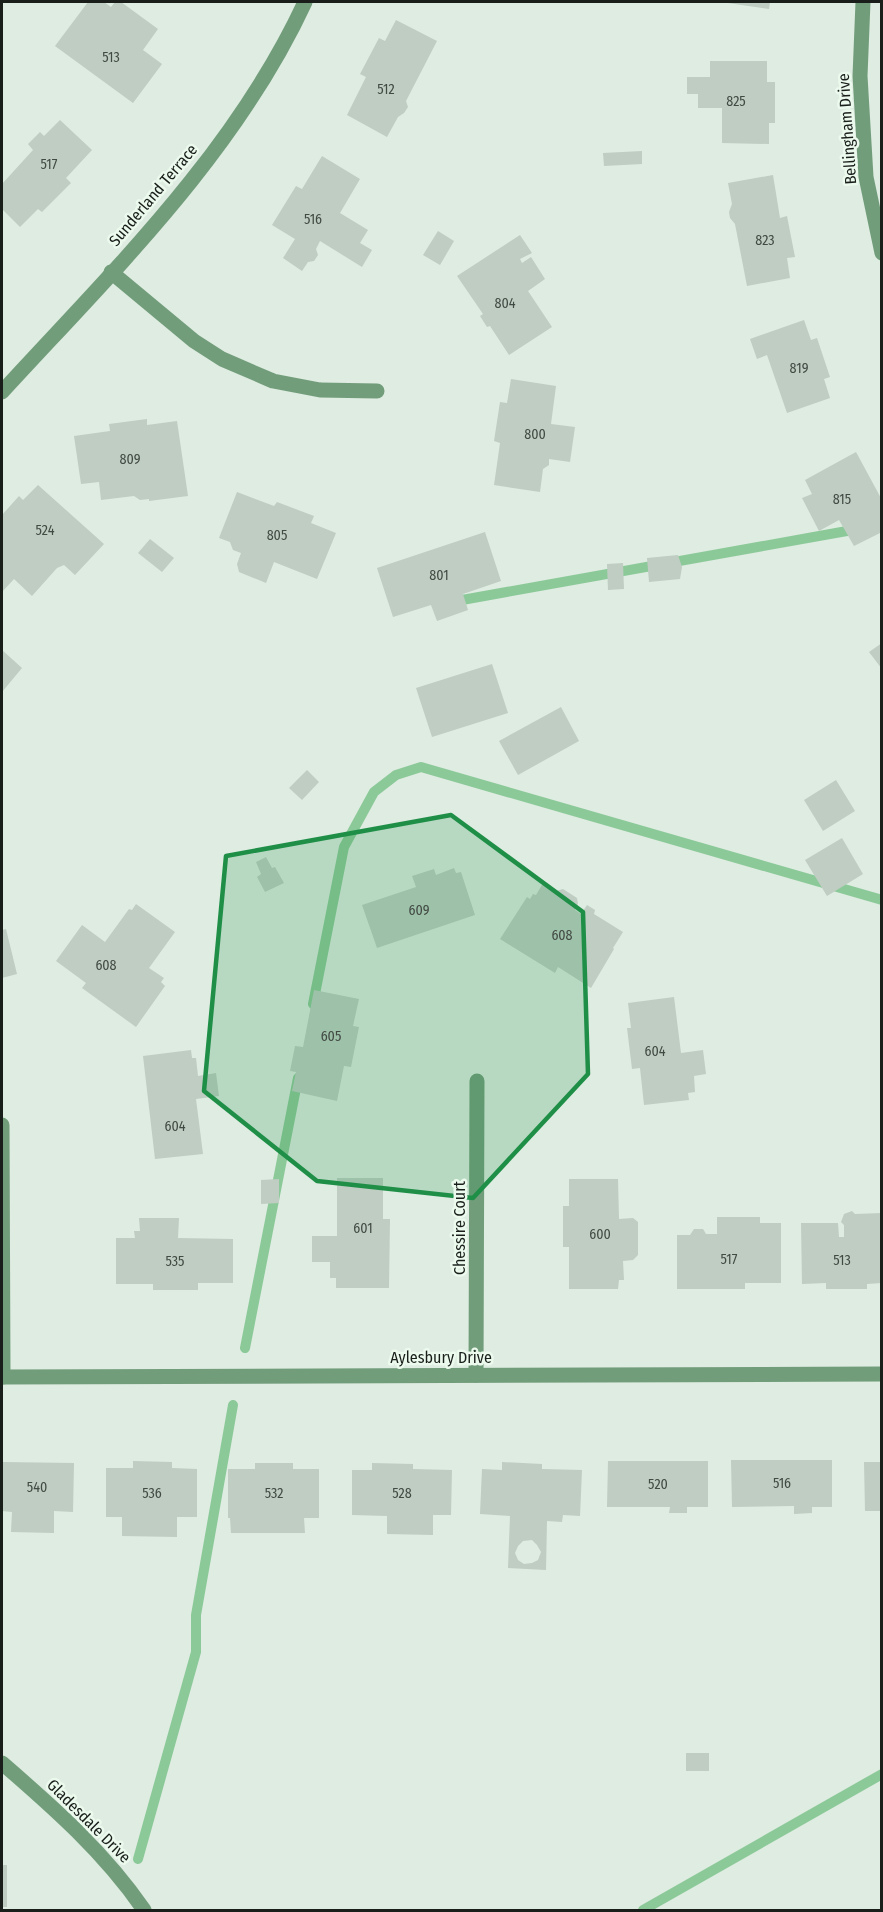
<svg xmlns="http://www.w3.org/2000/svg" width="883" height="1912" font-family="'Fira Sans Condensed',sans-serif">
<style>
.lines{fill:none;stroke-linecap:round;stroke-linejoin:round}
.stream{stroke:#8cc999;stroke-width:10}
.building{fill:#bfcdc2;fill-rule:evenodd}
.street{stroke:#729d7b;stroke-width:15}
.marked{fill:#1f8f48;fill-opacity:0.2;stroke:#1f8f48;stroke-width:4.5;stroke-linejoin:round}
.labels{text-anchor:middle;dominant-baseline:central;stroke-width:5;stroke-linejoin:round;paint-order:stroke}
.number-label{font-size:14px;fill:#424a44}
.street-label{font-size:16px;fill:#191e1a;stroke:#ecfaee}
</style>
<rect width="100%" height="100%" fill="#deece1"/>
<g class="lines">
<g class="stream">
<path d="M451,602L858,529"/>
<path d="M313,1004L344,847L374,792L396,775L421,767L882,900"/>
<path d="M245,1348L298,1078"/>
<path d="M138,1859L196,1652V1615L233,1405"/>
<path d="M643,1910L882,1774"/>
</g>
</g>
<g class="building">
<path d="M88,2H104L111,7L115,2H121L158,29L143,50L162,64L133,103L55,46Z"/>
<path d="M721,2H770L769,9Z"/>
<path d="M396,20L437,41L406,101L408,107L404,113L398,117L387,137L347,115L366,77L360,74L379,38L385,41Z"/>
<path d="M710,61H767V82H775V123H769V144L722,143V108H698V94H687V77H710Z"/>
<path d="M60,120L92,150L66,178L71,183L42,212L38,209L20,227L2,209V184L33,150L28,144L40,132L44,136Z"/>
<path d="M642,151V164L604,166L603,153Z"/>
<path d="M322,156L360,179L340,213L368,230L360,243L372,250L362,267L320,241L316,249L318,255L314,261L308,262L302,271L283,258L295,239L272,225L296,186L302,189Z"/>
<path d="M773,175L780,218L787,216L795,257L787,258L790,278L747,286L735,224L730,218L729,212L732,204L728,183Z"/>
<path d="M438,231L454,241L440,265L423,255Z"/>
<path d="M520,235L532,253L520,259L522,263L531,257L545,279L528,291L552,327L509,355L490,326L487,327L480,316L483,314L457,276Z"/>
<path d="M804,320L811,340L817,338L830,377L824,379L830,398L787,413L767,355L757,359L750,339Z"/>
<path d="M511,379L556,386L551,424L575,427L570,462L549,459V465L543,469L540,492L494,485L500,443L494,441L500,402L507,403Z"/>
<path d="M147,419V425L177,421L188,496L149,501V499L140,500L134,496L101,500L99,482L81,484L74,436L110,431L109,424Z"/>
<path d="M856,452L882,500V532L854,546L839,520L819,531L802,498L812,494L805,480Z"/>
<path d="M38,485L104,544L75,575L64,565L57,568L32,596L14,579L2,592V515L19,496L23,500Z"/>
<path d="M237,492L274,506L277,502L314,516L311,523L336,533L317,579L274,562L266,583L239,572L237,564L241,553L233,550L230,542L219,538Z"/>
<path d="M485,532L501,581L463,594L468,610L437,621L431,605L393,617L377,568Z"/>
<path d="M150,539L174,558L162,572L138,553Z"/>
<path d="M678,555L682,567L680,579L649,582L647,558Z"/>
<path d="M623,563L624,589L608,590L607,564Z"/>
<path d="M882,643V669L869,652Z"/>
<path d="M2,650L22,668L2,692Z"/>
<path d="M492,664L508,713L432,737L416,688Z"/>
<path d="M561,707L579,741L518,775L499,741Z"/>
<path d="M307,770L319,782L302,800L289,788Z"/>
<path d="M836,780L855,811L823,831L804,800Z"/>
<path d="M842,838L863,874L827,896L805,860Z"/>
<path d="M266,857L272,868L275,867L284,883L265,892L257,877L261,874L256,862Z"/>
<path d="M454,868L456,873L461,872L475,915L377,948L362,905L416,887L412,876L434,869L436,875Z"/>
<path d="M543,883L556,891L563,889L577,898L578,904L575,910L581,914L587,905L595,910L594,914L623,932L613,948L614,949L591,988L558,967L555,973L500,939L527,897L530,899L533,894L536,895Z"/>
<path d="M136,904L175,932L149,968L164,978L161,982L165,986L136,1027L82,988L86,983L56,961L82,925L105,942L129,909L132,910Z"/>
<path d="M6,929L17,974L2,978V930Z"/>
<path d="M314,990L359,999L353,1026L359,1027L351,1067L344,1066L337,1101L292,1091L296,1072L290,1071L295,1046L303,1047Z"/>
<path d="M674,997L681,1053L703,1050L706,1074L694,1076L695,1092L688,1093L689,1100L644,1105L640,1068L632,1069L627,1028H631L628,1003Z"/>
<path d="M191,1050L192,1058H196L198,1076L216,1073L219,1096L196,1099L203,1154L155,1159L143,1056Z"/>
<path d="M337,1178H383V1219H390L389,1288H336V1278H330V1262H312V1236H337Z"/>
<path d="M279,1179V1203L261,1204V1180Z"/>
<path d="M569,1179H618L619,1219L633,1218L638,1222V1255L633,1260L623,1261L624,1280H619L618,1289H569V1247H563V1206H569Z"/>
<path d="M852,1211L855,1214L882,1213V1283L867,1284V1289H826V1283L802,1284L801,1223H838L839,1237H844V1225L841,1222L844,1214Z"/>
<path d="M717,1217H760V1223H781V1283H745V1289H677V1235H690L694,1229H703L706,1234H717Z"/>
<path d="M139,1218H179L178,1238L233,1239V1283H198V1290H153V1284H116V1238H135L134,1231H140Z"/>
<path d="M731,1460H832V1507H812V1513L794,1514V1506L732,1507Z"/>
<path d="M133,1461L172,1462V1468L197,1469V1517H177V1537L122,1536V1517H106V1468H133Z"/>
<path d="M608,1461H708V1507H687V1513H669L670,1507H607Z"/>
<path d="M2,1462L74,1463L73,1512L54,1511V1533L11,1532L12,1512L2,1511Z"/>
<path d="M502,1462L542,1464V1469L582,1470L580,1516L563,1515L562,1522L547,1521L546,1570L508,1568L510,1516L480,1514L482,1469L502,1470ZM532,1540L537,1545L541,1552L538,1560L532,1563L524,1564L518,1560L515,1553L518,1546L523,1541Z"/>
<path d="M864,1462H882V1511H865Z"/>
<path d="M255,1463H293V1469H319V1518H304L305,1533H231L230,1518H228V1469H255Z"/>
<path d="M372,1463L413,1464V1469L452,1470L451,1515H433V1535L387,1534V1516L352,1515V1470H372Z"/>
<rect x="686" y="1753" width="23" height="18"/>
<rect x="2" y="1865" width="5" height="42"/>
</g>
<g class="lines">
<g class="street">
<path d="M863,2L860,76L866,177L882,253"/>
<path d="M111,272L194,341L222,359L273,381L320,390L377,391"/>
<path d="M2,392C113,271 235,153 305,2"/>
<path d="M2,1125L3,1377"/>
<path d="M476,1375L477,1081"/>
<path d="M2,1377L882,1374"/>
<path d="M2,1763C54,1808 105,1853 144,1910"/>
</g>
</g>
<path class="marked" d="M451,815L583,912L588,1074L473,1198L317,1181L204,1091L226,856Z"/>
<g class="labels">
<g class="number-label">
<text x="111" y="57">513</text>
<text x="386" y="89">512</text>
<text x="736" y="101">825</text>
<text x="49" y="164">517</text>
<text x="313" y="219">516</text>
<text x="765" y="240">823</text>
<text x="505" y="303">804</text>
<text x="799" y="368">819</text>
<text x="535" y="434">800</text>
<text x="130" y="459">809</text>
<text x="842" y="499">815</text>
<text x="45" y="530">524</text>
<text x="277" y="535">805</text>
<text x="439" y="575">801</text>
<text x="419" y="910">609</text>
<text x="562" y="935">608</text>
<text x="106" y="965">608</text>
<text x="331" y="1036">605</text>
<text x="655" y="1051">604</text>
<text x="175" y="1126">604</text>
<text x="363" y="1228">601</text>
<text x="600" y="1234">600</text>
<text x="729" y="1259">517</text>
<text x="842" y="1260">513</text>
<text x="175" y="1261">535</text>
<text x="782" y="1483">516</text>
<text x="658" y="1484">520</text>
<text x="37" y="1487">540</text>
<text x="152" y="1493">536</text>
<text x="274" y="1493">532</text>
<text x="402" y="1493">528</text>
</g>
<g class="street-label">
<text transform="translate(847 129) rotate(-94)">Bellingham Drive</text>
<text transform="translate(153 195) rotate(-50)">Sunderland Terrace</text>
<text transform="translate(459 1228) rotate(-90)">Chessire Court</text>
<text x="441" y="1357">Aylesbury Drive</text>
<text transform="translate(89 1821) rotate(45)">Gladesdale Drive</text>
</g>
</g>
<rect width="883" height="1912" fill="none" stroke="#191e1a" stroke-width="6"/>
</svg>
